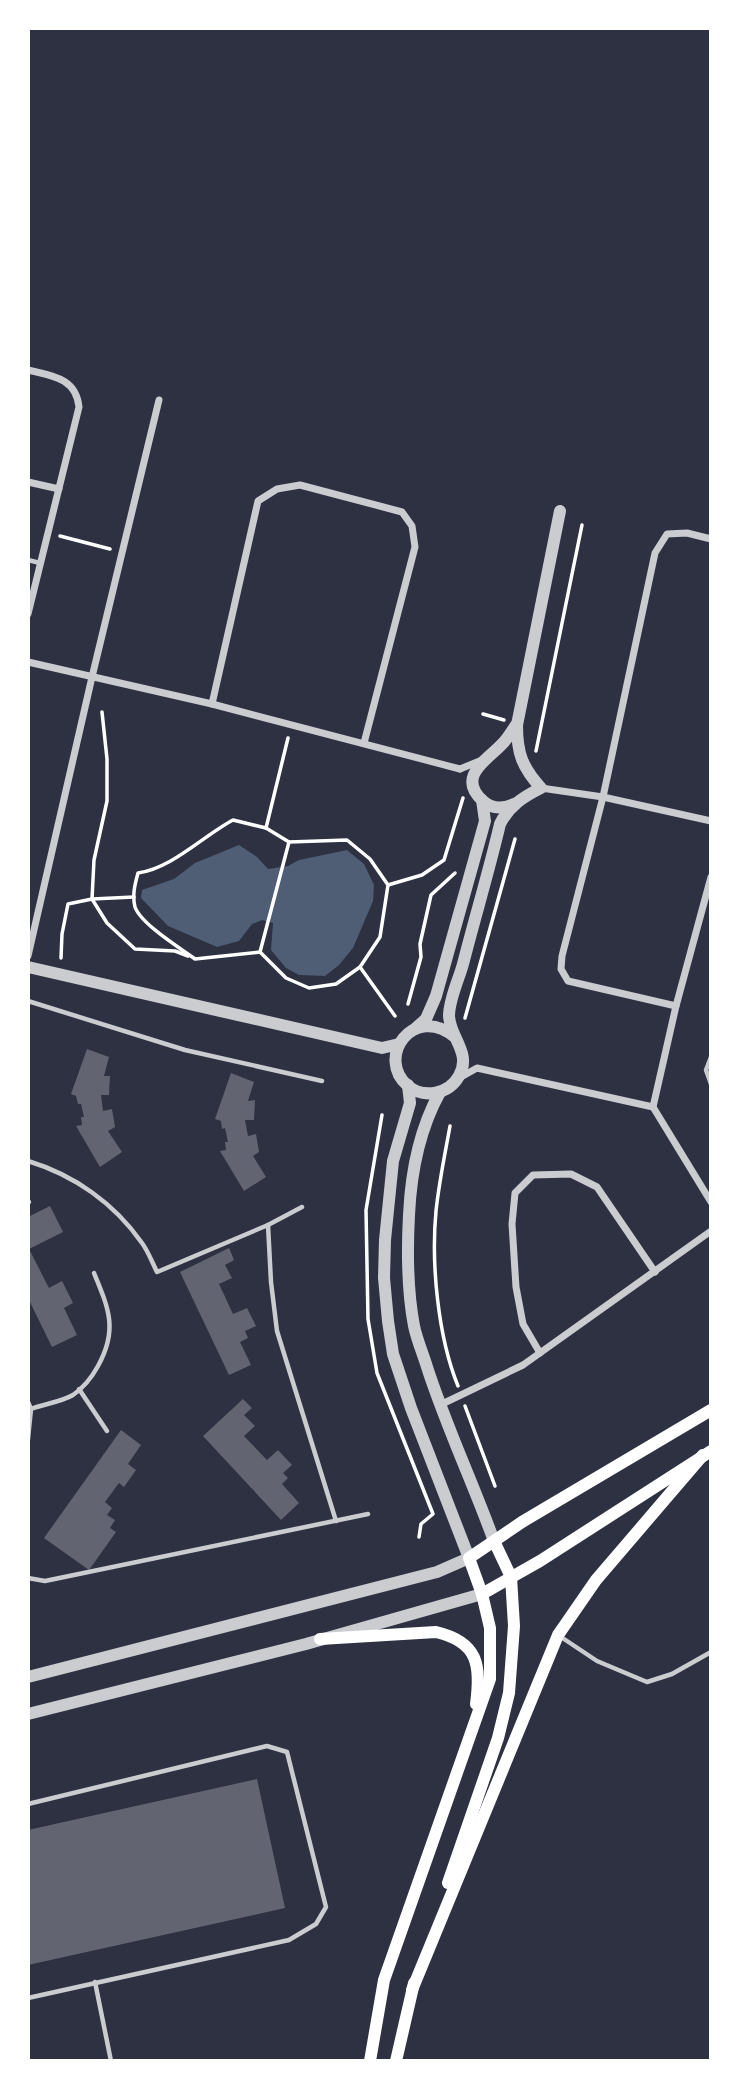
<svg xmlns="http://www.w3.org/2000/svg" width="739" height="2089" font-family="Figtree,sans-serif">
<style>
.water{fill:#4f5d75}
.building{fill:#626471}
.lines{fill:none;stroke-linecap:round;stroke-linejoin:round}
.path{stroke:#fff;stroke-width:3.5}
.service{stroke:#caccd0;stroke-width:4.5}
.minor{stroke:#caccd0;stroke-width:7}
.tertiary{stroke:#caccd0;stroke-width:12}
.secondary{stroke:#fff;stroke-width:12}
</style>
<rect width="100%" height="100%" fill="#2d3142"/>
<path class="water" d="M239,845L257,857L268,869L288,866L299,860L347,850L364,864L374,885L373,901L353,948L339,965L325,976L299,975L286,968L271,950L273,923L262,920L252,924L239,941L217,947L168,926L141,898L142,890L174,879L195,863Z"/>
<g class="building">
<path d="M87,1049L109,1057L104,1076H110L109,1095H101L103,1111L112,1109L115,1127L108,1131L122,1152L100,1167L76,1126L82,1125L81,1117H84L81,1104H78L76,1096L71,1094Z"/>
<path d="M231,1073L254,1082L248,1101L255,1100L254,1120H245L248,1136L256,1134L259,1152L253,1156L266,1177L244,1191L220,1151L226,1150L225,1142H228L225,1128L222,1129L221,1121L215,1119Z"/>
<path d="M50,1206L63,1232L29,1249L49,1288L62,1281L73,1303L64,1308L77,1335L52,1347L28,1298V1217Z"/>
<path d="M229,1248L234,1260L225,1265L232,1278L219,1284L233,1314L247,1308L256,1326L245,1331L248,1338L240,1342L251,1365L229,1375L180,1272Z"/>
<path d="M243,1399L252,1408L244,1415L255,1426L244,1436L267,1460L278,1450L292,1465L283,1473L288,1478L282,1484L299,1503L281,1520L203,1436Z"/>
<path d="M121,1430L141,1445L128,1464L136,1470L124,1487L119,1483L105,1502L112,1508L107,1515L115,1520L110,1528L116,1532L89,1570L44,1538Z"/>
<path d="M257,1779L285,1908L28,1965V1830Z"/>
</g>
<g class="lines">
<g class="path">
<path d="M60,536L110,549"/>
<path d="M102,712L107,759V801L94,860L92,899L107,923L135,949L175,951L188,956"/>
<path d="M483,714L504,720"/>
<path d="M536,751L582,525"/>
<path d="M233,820L266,828L289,842L347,840L370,859L388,885L380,937L360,967L336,984L309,988L286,978L260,952L195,959C180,948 141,924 135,907C132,895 135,884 138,873C171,869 203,836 233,820Z"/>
<path d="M266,828L288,738"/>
<path d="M388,885L422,875L444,860L463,798"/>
<path d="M260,952L289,842"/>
<path d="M61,958L62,934L68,904L92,899L134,897"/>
<path d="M360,967L395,1016"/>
<path d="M408,1004L421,957L420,944L431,895L455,873"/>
<path d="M465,1018L515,839"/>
<path d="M382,1115L366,1210L368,1319L377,1373L433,1514L421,1524L419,1537"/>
<path d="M450,1126C445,1154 439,1182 436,1211C431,1264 438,1337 458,1386"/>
<path d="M465,1406L495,1486"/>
</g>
<g class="service">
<path d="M28,560L40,563"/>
<path d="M28,1001L185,1050L322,1081"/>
<path d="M711,1057L706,1070L711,1084"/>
<path d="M28,1161C74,1175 114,1203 142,1243C148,1251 152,1262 157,1272L268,1225L302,1207"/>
<path d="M28,1202H29"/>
<path d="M268,1225L271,1282L277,1331L336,1521"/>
<path d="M79,1389L107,1431"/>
<path d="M28,1402L31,1409L28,1439"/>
<path d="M31,1409C44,1404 61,1402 73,1395C83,1388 92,1377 98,1366C118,1330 109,1309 94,1273"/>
<path d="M28,1578L45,1581L368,1514"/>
<path d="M558,1635L597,1661L647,1682L672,1674L711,1652"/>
<path d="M28,1804L267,1746L287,1752L326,1907L316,1924L289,1940L28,1998"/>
<path d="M95,1982L111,2061"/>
</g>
<g class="minor">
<path d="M28,370C53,376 76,378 79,407L28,614"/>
<path d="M28,482L59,489"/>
<path d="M28,662L212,704L460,769"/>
<path d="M212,704L258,501L277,489L300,485L402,512L412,526L415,547L364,743"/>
<path d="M460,769L482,760"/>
<path d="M541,788L603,797L711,821"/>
<path d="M711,877L676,1006L653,1107L711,1202"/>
<path d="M28,956L92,677L159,400"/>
<path d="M676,1006L568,981L561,969L562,956L603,797L655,553L667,534L687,533L711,539"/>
<path d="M461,1077L477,1068L653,1107"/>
<path d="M540,1353L523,1324L516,1287L512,1224L515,1193L533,1175L571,1174L597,1187L655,1272"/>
<path d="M440,1405L523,1365L711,1231"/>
</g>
<g class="tertiary">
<path d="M514,804C503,809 492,809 483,801C455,776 489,759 503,743C508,738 512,731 516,725"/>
<path d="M28,967L382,1048L399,1044"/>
<path d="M416,1028L426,1019L436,996L485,821L482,800"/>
<path d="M455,1037C413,1003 375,1058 408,1086C424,1099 449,1094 459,1076C472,1053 450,1038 449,1016C449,999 459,979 463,964C475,917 489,871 500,824C509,806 523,797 541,788C522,767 517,753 517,725L560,511"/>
<path d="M440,1092C419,1130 411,1171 409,1215C407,1252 407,1289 414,1326C417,1340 423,1354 427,1367C446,1426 473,1483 494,1541"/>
<path d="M28,1677L437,1572L469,1558L411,1408L393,1354L388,1321L384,1278L385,1240L393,1161L410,1103L408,1085"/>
<path d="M28,1714L306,1644L482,1594"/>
</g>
<g class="secondary">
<path d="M482,1594L540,1561L711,1451"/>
<path d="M320,1639L436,1632C479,1642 481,1666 476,1704"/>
<path d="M448,1883L498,1738L509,1693L514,1626L511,1577L494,1541"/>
<path d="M412,1990L558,1635L596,1580L703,1455"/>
<path d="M370,2061L384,1980L490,1679V1628L482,1594L469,1558L522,1522L711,1410"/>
<path d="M396,2061L414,1983"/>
</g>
</g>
<rect width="739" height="2089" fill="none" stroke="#ffffff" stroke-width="60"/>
</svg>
